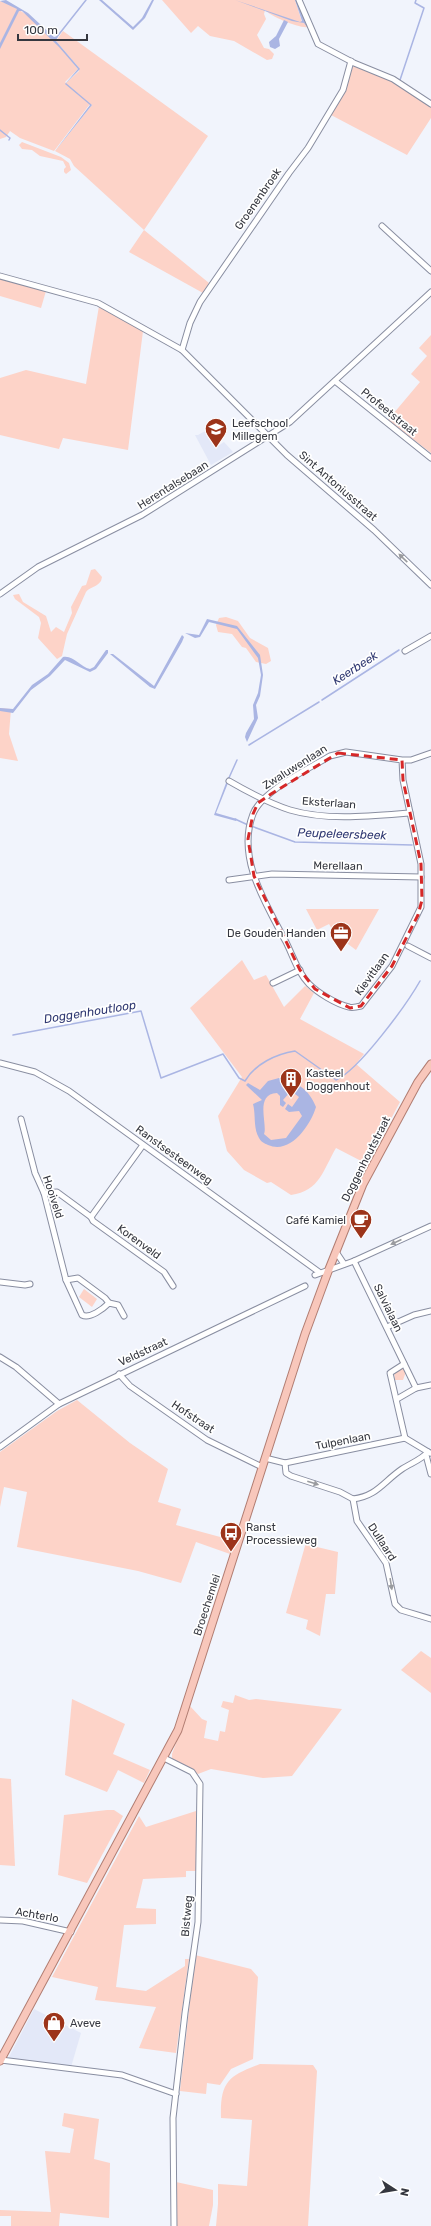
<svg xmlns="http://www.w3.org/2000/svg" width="431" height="2226" font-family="Rubik,sans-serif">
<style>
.built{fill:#e3e8f8}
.green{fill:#fdd3c8}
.water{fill:#aab5e3;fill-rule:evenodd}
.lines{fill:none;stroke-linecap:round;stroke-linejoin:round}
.stream{stroke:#aab5e3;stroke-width:1.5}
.minor-casing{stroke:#898ea1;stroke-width:7}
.major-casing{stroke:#b17d72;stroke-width:9}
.minor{stroke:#fff;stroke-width:5}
.major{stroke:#f8c7bb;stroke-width:7}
.oneway{fill:#9a9b9f}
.marked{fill:none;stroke:#d62828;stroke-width:3;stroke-dasharray:8 5;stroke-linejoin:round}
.labels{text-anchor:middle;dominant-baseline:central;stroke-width:3.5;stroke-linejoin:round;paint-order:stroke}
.street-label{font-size:11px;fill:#35373f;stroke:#fff}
.poi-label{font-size:11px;fill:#35373f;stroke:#fff;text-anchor:start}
.water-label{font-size:12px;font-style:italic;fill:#303972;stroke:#fff}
</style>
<rect width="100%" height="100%" fill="#f1f4fc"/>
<g class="built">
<path d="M207,430L218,446L224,442L233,452L211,465L195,435H198Z"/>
<path d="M34,2009L81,2033L71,2067L10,2059L9,2057Z"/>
</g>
<g class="green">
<path d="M162,0H295L302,22L307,24L308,27C300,29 270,16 265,10L264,14L266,19L257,35L264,48L269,49L274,54L272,59L267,60L234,41L210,36L198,26L191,33Z"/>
<path d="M0,1C32,11 58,43 78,69L65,82L66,83L79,71V68L56,41L63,31L208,136L144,230L209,283L203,293L129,252L144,230L74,166L70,159L55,151L92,105L90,104L54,151L20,138L10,131L6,137L0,139Z"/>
<path d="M354,66L388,79L431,106V118L407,155L331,115L340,99L352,68Z"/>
<path d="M22,142L61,157L69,163L71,170L66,174L64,172V169L66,167L63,161L40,156L32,150L22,149L19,145Z"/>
<path d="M0,279L46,291L41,308L0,296Z"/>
<path d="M99,306L143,331L128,450L63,438L59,449L0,435V378L26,370L86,384Z"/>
<path d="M431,335V453L388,420L420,382L411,374L427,356L419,348Z"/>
<path d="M95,569L102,577L101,581C96,588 89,587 86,592L67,634L62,656L57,659L38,638L41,623L39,617L15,599L13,595L19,594L23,602L46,616L51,632L56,627L64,632L72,613L71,607L82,586L86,585L91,570Z"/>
<path d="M226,617L238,621L250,638L268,648L271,661L266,664L256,662L246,648L242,647L232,634L218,632L216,625L219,618Z"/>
<path d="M0,708L11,709L9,734L18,761L0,758Z"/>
<path d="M306,909H379L356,950L344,941L336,928L332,929L329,924L317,930Z"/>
<path d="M242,960L254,980L266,975L284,1007L305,986L314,993L300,1019L364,1054L356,1064L400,1102L367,1164L336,1148C323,1170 320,1191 291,1195L271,1182L267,1183L244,1170L227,1151L218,1116L242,1077L190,1008Z"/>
<path d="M84,1289L97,1299L92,1307L79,1297Z"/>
<path d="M403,1368L407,1369L403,1380H395L394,1372Z"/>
<path d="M77,1400L130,1443L168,1469L158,1502L181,1509L176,1525L235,1541L230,1554L196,1542L181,1583L138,1571L17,1547L27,1492L4,1487L0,1507V1452L57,1411Z"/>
<path d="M307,1539L317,1547L338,1552L335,1594H326L320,1636L306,1629L308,1620L286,1613Z"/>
<path d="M421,1651L431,1658V1693L401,1670Z"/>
<path d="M235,1695L249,1700L256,1699L342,1709L292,1776L263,1778L211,1769L198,1774L172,1760V1754L190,1706L202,1719L207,1721L204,1738L218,1741L220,1731L225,1732L229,1710L221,1707L223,1701L233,1703Z"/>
<path d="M72,1699L125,1724L113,1754L150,1770L144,1783L118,1770L107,1792L65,1775Z"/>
<path d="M0,1778L11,1779L15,1866L0,1865Z"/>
<path d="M107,1810H114L123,1816L87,1883L58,1875L64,1815Z"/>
<path d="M196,1811V1871H186V1877L143,1879L136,1908L156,1909V1924L124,1925L116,1987L146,1991L185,1966V1959H189L176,2053L139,2048L156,2007L95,2000L98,1987L52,1977L139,1816L146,1827Z"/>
<path d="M195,1955L251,1969L258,1977L253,2059L231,2069L220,2085L207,2083L206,2094L180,2091Z"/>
<path d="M260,2064L313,2065L317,2071L308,2226H216L218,2204V2184L247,2186L252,2120L221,2118C220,2082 228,2076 260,2064Z"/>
<path d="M64,2113L99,2119L94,2159L110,2163L109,2218L60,2213L59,2226H11V2216H0V2210L51,2212L45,2151L70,2153L74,2129L62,2126Z"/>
<path d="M176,2182L213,2190V2205L209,2226H177Z"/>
</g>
<g class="water">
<path d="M6,0L28,13L54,37L58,36L56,41L80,69L66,83L92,105L55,151L90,105L65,84L78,69L59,47L22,11H19L0,49V43L17,9L0,1Z"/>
<path d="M99,0H102L133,27L142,18L152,0H154L145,18L133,30Z"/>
<path d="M235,0L300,22L302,21L295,0H297L307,27L304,23L292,21Z"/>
<path d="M284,20L288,22L279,39L280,46L275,49L270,47L269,42L276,36Z"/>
<path d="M207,619L237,626L260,655L263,675L260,696L256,705L258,718L247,742L245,737L246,733L254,719L253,705L258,693L261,675L258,658L237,629L209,622L200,637L195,638L185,633L199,635Z"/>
<path d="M182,635L184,637L182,642L155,689L150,687L110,654H113L154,686Z"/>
<path d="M106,650H108V653L96,669L90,672L65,660L50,676L31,690L13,713L0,711V708L13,709L32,685L48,674L63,657C74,655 80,667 90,669L94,667Z"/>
<path d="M226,783H228L216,813L237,819L236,821L214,815Z"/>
<path d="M279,1078C297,1082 309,1089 316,1107C311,1124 291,1155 268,1145C264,1143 261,1142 259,1138C253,1128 256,1115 253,1104L262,1100L246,1085L248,1083L260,1090L268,1081ZM291,1091L299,1097L292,1107L288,1104L285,1109L289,1112L299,1111L302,1116L286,1138L271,1140L264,1134C268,1125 254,1094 277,1093L280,1096V1105L283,1107L286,1103L283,1100Z"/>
</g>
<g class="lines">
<g class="stream">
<path d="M56,38L86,0"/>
<path d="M400,80L424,8L415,3L416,0"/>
<path d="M0,130L10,138L9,140"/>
<path d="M322,700L399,650"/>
<path d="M249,745L319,702"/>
<path d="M228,780L237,760"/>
<path d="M235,819L248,825"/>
<path d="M251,826L295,842L412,845"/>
<path d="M13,1035L141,1011L161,1078L223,1054L239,1078L245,1081C255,1064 276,1054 295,1051L336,1080C359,1070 407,1004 420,981"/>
</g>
<g class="minor-casing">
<g id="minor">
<path d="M299,0L318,44L354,63L393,79L431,104"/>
<path d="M382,226L431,271"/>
<path d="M0,276L98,303L182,350L287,455L374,530L431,585"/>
<path d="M182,350L190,323L200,302L289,173L308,148L343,90L351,61"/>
<path d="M335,381L431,458"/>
<path d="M0,594L38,567L142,515L290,422L431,292"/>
<path d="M405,651L431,636"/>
<path d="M402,760L403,780L421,864V907L392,966L361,1006C357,1007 352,1008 349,1007C336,1004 318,993 309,984C298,973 293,956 286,942C266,904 236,858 253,814C262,791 308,769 330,756L346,752L402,760H411L431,753"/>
<path d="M229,781C248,792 268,803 290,810C327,821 372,816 410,813"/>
<path d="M229,880L272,874L421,877"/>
<path d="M408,946L431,958"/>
<path d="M273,983L300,970"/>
<path d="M0,1063L35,1072L69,1091L319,1272"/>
<path d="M21,1119L35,1173L44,1193L66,1280L82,1315C90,1319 103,1309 109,1303L118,1305L124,1316"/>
<path d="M44,1193L57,1192L91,1217L93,1221L164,1272L173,1286"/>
<path d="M91,1217L143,1145"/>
<path d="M336,1252L344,1264"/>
<path d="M354,1261L416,1388"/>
<path d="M315,1275L354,1261L431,1226"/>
<path d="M66,1280L78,1278L105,1298L109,1303"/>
<path d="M0,1282L25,1285L30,1284"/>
<path d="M387,1327L414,1315L431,1311"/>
<path d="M0,1357L16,1367L59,1404L305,1286"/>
<path d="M404,1364L390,1373L405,1438"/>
<path d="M119,1374L130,1386L207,1440L262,1467"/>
<path d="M397,1399L416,1388L431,1385"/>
<path d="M405,1438L430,1453"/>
<path d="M0,1447L59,1404"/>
<path d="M426,1455L431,1474"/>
<path d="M265,1458L285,1463L405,1438"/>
<path d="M285,1463L286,1473L291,1476L340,1492L353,1499C377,1496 383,1482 402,1469C411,1463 421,1460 428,1452"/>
<path d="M353,1499L357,1521L386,1563L395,1604L401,1610L431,1619"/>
<path d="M164,1758L192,1772L200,1784L198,1922L185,2013L173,2118L174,2226"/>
<path d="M0,1920L23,1921L71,1932"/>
<path d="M1,2060L122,2075L176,2094"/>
</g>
</g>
<g class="major-casing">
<path id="major" d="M0,2061L178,1730L305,1334L329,1269L363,1184L418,1082L431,1064"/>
</g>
<use href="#minor" class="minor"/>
<use href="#major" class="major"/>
</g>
<defs><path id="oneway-solid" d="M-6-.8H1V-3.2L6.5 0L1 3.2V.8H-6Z"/></defs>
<g class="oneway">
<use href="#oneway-solid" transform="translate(403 558) rotate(-136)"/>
<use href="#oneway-solid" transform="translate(396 1242) rotate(155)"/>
<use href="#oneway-solid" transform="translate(313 1483) rotate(18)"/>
<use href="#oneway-solid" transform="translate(391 1584) rotate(81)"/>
</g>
<path class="marked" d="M338,753L402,760L403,780L421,864L422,900L418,915L392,966L361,1006L350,1008L315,989L300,970L254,876L248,839L253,814L258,803L271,794Z"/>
<defs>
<g id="school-pin" transform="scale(1.15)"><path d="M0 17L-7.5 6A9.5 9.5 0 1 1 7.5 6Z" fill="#9c341a" stroke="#fff"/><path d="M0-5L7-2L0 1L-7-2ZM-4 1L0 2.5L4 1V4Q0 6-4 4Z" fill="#fff"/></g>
<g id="office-pin" transform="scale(1.15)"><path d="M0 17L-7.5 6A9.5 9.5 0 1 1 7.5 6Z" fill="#9c341a" stroke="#fff"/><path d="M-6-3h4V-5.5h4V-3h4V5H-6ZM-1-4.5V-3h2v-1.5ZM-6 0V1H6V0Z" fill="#fff"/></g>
<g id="building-pin" transform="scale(1.15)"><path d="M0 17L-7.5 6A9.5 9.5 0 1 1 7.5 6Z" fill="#9c341a" stroke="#fff"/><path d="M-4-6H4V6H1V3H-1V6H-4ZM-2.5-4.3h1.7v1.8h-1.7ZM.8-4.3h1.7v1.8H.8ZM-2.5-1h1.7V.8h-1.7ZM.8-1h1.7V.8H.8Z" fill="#fff"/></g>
<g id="cafe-pin" transform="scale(1.15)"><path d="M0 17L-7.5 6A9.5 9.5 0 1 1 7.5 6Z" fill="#9c341a" stroke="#fff"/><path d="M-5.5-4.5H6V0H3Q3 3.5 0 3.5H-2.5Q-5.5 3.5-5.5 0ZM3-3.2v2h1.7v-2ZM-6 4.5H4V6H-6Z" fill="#fff"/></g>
<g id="bus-pin" transform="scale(1.15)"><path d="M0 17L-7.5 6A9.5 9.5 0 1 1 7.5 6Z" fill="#9c341a" stroke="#fff"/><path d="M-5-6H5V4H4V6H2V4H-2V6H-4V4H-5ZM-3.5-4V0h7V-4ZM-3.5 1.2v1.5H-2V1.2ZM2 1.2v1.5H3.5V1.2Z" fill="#fff"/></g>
<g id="shop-pin" transform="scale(1.15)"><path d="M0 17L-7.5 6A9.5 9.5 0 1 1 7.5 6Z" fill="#9c341a" stroke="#fff"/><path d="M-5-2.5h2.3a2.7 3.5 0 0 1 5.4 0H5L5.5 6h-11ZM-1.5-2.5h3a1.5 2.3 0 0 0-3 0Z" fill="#fff"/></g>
</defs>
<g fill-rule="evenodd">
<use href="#school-pin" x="216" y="429"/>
<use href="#office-pin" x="341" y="933"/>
<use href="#building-pin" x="291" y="1079"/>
<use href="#cafe-pin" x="361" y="1220"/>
<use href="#bus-pin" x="231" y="1533"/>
<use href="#shop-pin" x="54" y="2023"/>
</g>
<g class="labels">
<g class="street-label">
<text transform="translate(258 199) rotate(-55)">Groenenbroek</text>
<text transform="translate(389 412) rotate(39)">Profeetstraat</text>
<text transform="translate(173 485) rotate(-32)">Herentalsebaan</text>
<text transform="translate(338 486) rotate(41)">Sint Antoniusstraat</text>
<text transform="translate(295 767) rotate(-32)">Zwaluwenlaan</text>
<text transform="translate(329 803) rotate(4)">Eksterlaan</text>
<text transform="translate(338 866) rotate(1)">Merellaan</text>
<text transform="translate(372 974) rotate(-54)">Kievitlaan</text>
<text transform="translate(174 1155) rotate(36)">Ranstsesteenweg</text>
<text transform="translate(366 1159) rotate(-63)">Doggenhoutstraat</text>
<text transform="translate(53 1197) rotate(72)">Hooiveld</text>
<text transform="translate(139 1242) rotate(36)">Korenveld</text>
<text transform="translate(388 1308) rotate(64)">Salvialaan</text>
<text transform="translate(143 1352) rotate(-25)">Veldstraat</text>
<text transform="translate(193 1417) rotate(34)">Hofstraat</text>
<text transform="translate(343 1441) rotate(-11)">Tulpenlaan</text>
<text transform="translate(382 1542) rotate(57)">Dullaard</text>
<text transform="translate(207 1605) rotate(-72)">Broechemlei</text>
<text transform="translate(37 1915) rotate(10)">Achterlo</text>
<text transform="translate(187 1916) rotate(-85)">Bistweg</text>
</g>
<g class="poi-label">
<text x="232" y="423">Leefschool<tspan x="232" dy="13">Millegem</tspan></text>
<text x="326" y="933" text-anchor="end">De Gouden Handen</text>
<text x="306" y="1073">Kasteel<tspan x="306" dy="13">Doggenhout</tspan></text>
<text x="346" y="1220" text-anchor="end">Café Kamiel</text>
<text x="246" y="1527">Ranst<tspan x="246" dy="13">Processieweg</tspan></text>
<text x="70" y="2023">Aveve</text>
</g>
<g class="water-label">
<text transform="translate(355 668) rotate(-33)">Keerbeek</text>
<text transform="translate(342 834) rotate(2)">Peupeleersbeek</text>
<text transform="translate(90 1012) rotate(-9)">Doggenhoutloop</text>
</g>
</g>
<g transform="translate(395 2190) rotate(102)" stroke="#ffffff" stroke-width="3" paint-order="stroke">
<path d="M0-3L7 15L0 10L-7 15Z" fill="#35373f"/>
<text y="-6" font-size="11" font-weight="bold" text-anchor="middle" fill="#35373f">N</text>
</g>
<path d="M18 34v6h69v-6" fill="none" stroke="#35373f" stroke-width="2"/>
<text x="24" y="34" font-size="12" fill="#35373f" stroke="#ffffff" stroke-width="3" paint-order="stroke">100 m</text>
</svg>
